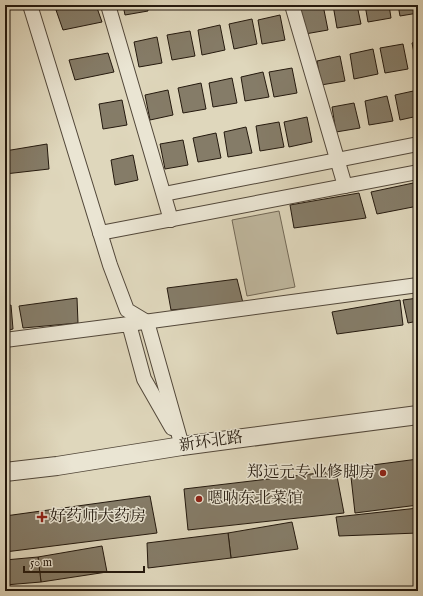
<svg xmlns="http://www.w3.org/2000/svg" width="423" height="596" font-family="'IM FELL English','Noto Serif SC',serif">
<style>
.green{fill:#bfb79e;stroke:#726856}
.building{fill:#857c68;stroke:#24190e}
.lines{fill:none;stroke-linecap:round;stroke-linejoin:round}
.minor-casing{stroke:#53483a;stroke-width:16}
.tertiary-casing{stroke:#53483a;stroke-width:20}
.minor{stroke:#eae5d3;stroke-width:14}
.tertiary{stroke:#eae5d3;stroke-width:18}
.poi-dot{fill:#8f2418;stroke:#eae5d3;stroke-width:1.5}
.labels{text-anchor:middle;dominant-baseline:central;stroke-width:3;stroke-linejoin:round;paint-order:stroke}
.street-label{font-size:16px;fill:#24190e;stroke:#eae5d3}
.poi-label{font-size:16px;fill:#24190e;stroke:#eae5d3;text-anchor:start}
</style>
<rect width="100%" height="100%" fill="#dfd7bc"/>
<filter id="stains"><feTurbulence type="fractalNoise" baseFrequency=".005" numOctaves="4"/><feColorMatrix values="0 0 0 0 .2 0 0 0 0 .09 0 0 0 0 .02 0 0 0 .5 -.17"/></filter>
<radialGradient id="worn" r=".72"><stop offset=".6" stop-color="#630" stop-opacity="0"/><stop offset="1" stop-color="#630" stop-opacity=".3"/></radialGradient>
<path class="green" d="M279,211L295,287L247,296L232,220Z"/>
<g class="building">
<path d="M87,5H96L102,22L63,30L56,10Z"/>
<path d="M123,5H147L148,11L125,15Z"/>
<path d="M158,5H177L158,8Z"/>
<path d="M323,5L328,30L305,34L300,10Z"/>
<path d="M333,5H357L361,24L337,28Z"/>
<path d="M365,5H389L391,18L368,22Z"/>
<path d="M398,5H418V13L400,16Z"/>
<path d="M280,15L285,40L262,44L258,20Z"/>
<path d="M5,17L9,41L5,42Z"/>
<path d="M252,19L257,44L234,49L229,24Z"/>
<path d="M220,25L225,50L202,55L198,30Z"/>
<path d="M190,31L195,56L172,60L167,35Z"/>
<path d="M157,37L162,63L139,67L134,42Z"/>
<path d="M418,41V67H417L412,43Z"/>
<path d="M403,44L408,69L385,73L380,48Z"/>
<path d="M373,49L378,74L354,79L350,54Z"/>
<path d="M108,53L114,72L75,80L69,60Z"/>
<path d="M340,56L345,81L321,85L317,61Z"/>
<path d="M292,68L297,93L274,97L269,72Z"/>
<path d="M263,72L269,97L245,101L241,77Z"/>
<path d="M232,78L237,103L213,107L209,83Z"/>
<path d="M201,83L206,109L183,113L178,88Z"/>
<path d="M168,90L173,115L150,120L145,95Z"/>
<path d="M418,90V116L400,120L395,95Z"/>
<path d="M387,96L393,121L369,125L365,101Z"/>
<path d="M122,100L127,125L103,129L99,104Z"/>
<path d="M354,103L360,128L336,132L332,107Z"/>
<path d="M307,117L312,142L289,147L284,122Z"/>
<path d="M279,122L284,147L260,151L256,126Z"/>
<path d="M246,127L252,153L228,157L224,132Z"/>
<path d="M216,133L221,158L198,162L193,138Z"/>
<path d="M183,140L188,165L165,169L160,144Z"/>
<path d="M47,144L49,169L5,174V151Z"/>
<path d="M133,155L138,180L115,185L111,160Z"/>
<path d="M418,182V206L377,214L371,192Z"/>
<path d="M359,193L366,218L294,228L290,205Z"/>
<path d="M237,279L243,303L171,310L167,288Z"/>
<path d="M77,298L78,323L23,328L19,306Z"/>
<path d="M418,298V321L408,323L403,300Z"/>
<path d="M400,300L403,325L337,334L332,312Z"/>
<path d="M11,305L13,329L5,331V307Z"/>
<path d="M418,459V505L355,513L350,468Z"/>
<path d="M336,471L344,513L188,530L184,489Z"/>
<path d="M150,496L157,533L5,552V516Z"/>
<path d="M418,508V533L339,536L336,517Z"/>
<path d="M292,522L298,549L231,558L228,533Z"/>
<path d="M228,533L231,558L148,568L147,543Z"/>
<path d="M102,546L107,572L41,582L38,557Z"/>
<path d="M38,557L41,582L5,585V560Z"/>
</g>
<g class="lines">
<g class="minor-casing">
<g id="minor">
<path d="M30,5L110,265L127,310L147,322L182,446"/>
<path d="M108,5L171,220"/>
<path d="M292,5L345,186"/>
<path d="M164,194L418,144"/>
<path d="M100,233L418,172"/>
<path d="M129,324L418,285"/>
<path d="M5,340L129,324L144,379L172,428"/>
</g>
</g>
<g class="tertiary-casing">
<path id="tertiary" d="M5,472L57,466L182,446L418,415"/>
</g>
<use href="#minor" class="minor"/>
<use href="#tertiary" class="tertiary"/>
</g>
<g class="poi-dot">
<circle cx="383" cy="473" r="4"/>
<circle cx="199" cy="499" r="4"/>
<path d="M40 511h4v4h4v4h-4v4h-4v-4h-4v-4h4z"/>
</g>
<g class="labels">
<g class="street-label">
<text transform="translate(211 442) rotate(-8)">新环北路</text>
</g>
<g class="poi-label">
<text x="375" y="473" text-anchor="end">郑远元专业修脚房</text>
<text x="207" y="499">嗯呐东北菜馆</text>
<text x="50" y="517">好药师大药房</text>
</g>
</g>
<rect width="423" height="596" fill="none" stroke="#dfd7bc" stroke-width="20"/>
<rect x="6" y="6" width="411" height="584" fill="none" stroke="#24190e" stroke-width="2"/>
<rect x="10" y="10" width="403" height="576" fill="none" stroke="#24190e"/>
<path d="M24 566v6h120v-6" fill="none" stroke="#24190e" stroke-width="2"/>
<text x="30" y="566" font-size="12" fill="#24190e" stroke="#eae5d3" stroke-width="3" paint-order="stroke">50 m</text>
<rect width="100%" height="100%" filter="url(#stains)"/>
<rect width="100%" height="100%" fill="url(#worn)"/>
</svg>
